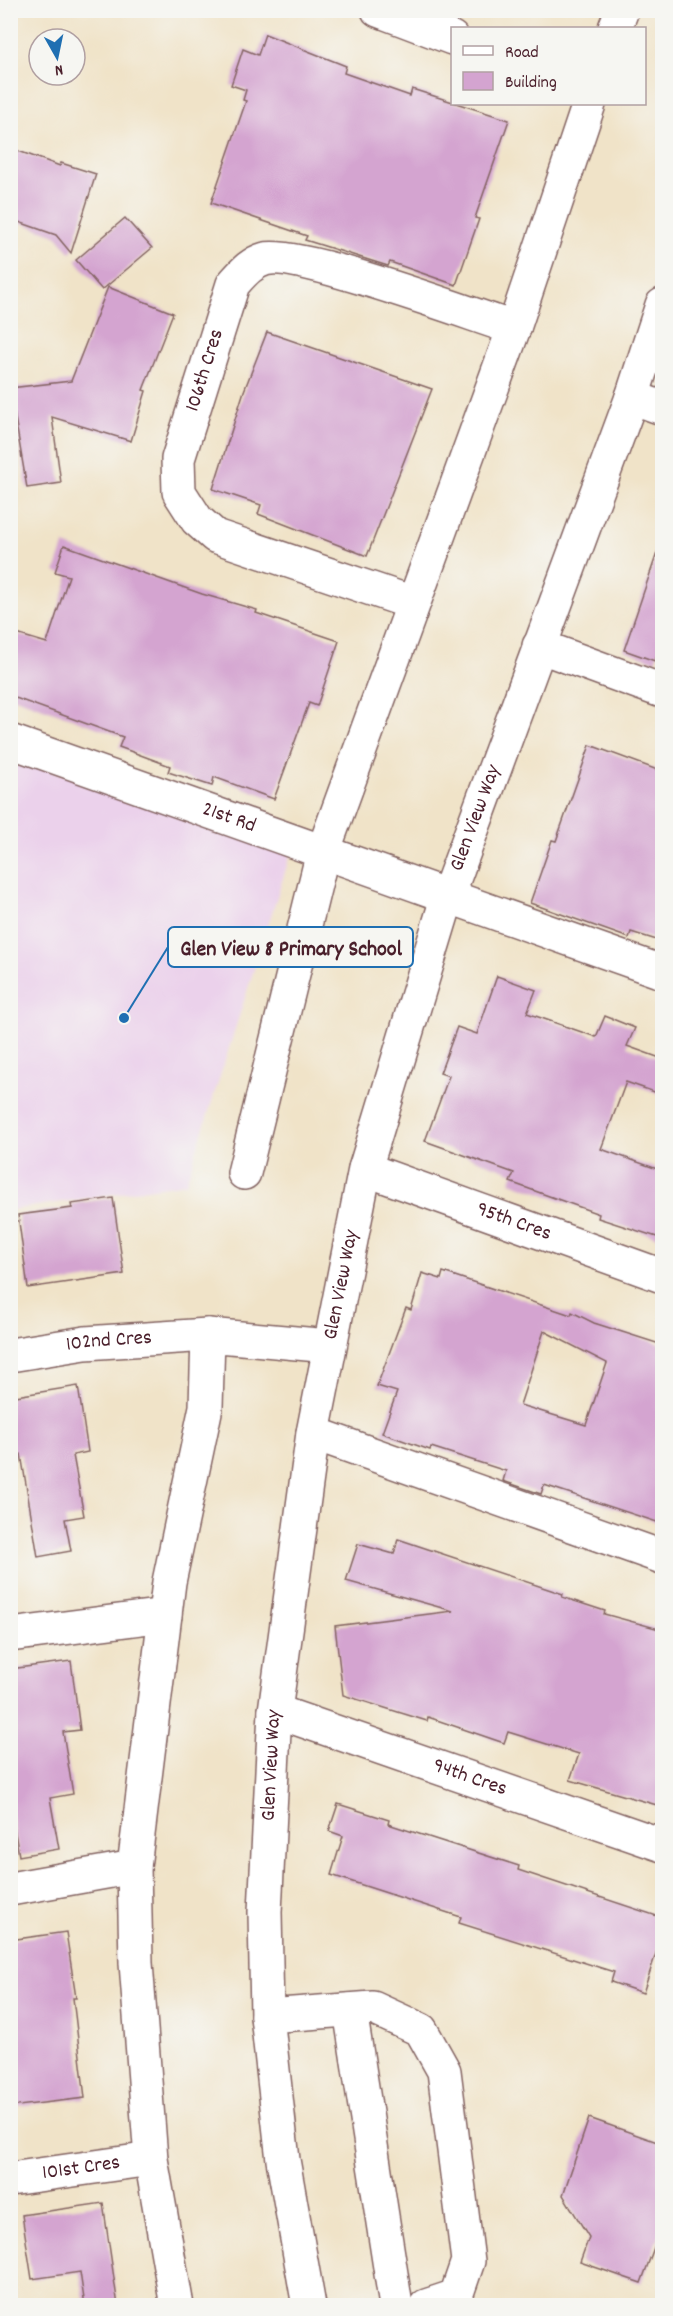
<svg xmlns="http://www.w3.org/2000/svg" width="673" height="2316" font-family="Dekko,sans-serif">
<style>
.built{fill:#ebd1eb}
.building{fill:#d4a4d0;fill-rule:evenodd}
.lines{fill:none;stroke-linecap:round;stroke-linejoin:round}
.minor-casing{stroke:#846462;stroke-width:36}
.minor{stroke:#fff;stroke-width:33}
.labels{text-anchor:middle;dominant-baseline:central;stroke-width:4.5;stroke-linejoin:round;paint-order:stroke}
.street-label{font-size:21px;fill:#4a1f2b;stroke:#f6f6f2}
.leader{fill:none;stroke:#1f6fb2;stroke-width:2}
.callout-dot{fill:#1f6fb2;stroke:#f6f6f2;stroke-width:2}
.callout{fill:#f6f6f2;stroke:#1f6fb2;stroke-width:2}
.callout-label{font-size:22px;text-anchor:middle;font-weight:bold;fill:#4a1f2b}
</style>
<rect width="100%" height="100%" fill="#f6f6f2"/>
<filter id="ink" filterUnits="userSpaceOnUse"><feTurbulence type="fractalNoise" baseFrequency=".0167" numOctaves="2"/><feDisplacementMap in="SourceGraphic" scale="12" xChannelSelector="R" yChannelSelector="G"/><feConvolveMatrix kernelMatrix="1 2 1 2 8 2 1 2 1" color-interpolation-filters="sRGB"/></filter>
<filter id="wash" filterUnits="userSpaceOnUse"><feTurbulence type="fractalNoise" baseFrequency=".008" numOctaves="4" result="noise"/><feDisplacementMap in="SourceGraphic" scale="24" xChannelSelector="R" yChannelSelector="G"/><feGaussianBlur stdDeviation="1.35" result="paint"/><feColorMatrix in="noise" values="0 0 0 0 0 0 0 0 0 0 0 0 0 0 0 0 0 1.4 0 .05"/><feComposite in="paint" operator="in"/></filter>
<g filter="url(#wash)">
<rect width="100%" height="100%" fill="#f0e3c8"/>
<path class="built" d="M11,756L291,853L186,1183L11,1210Z"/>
<g id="blocks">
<g class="building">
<path d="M265,34L346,66L344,73L410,96L412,89L509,120L475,218L479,219L456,285L390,262L388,266L337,250L305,240L307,236L211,203L246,101L243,100L246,90L231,85L243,49L258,55Z"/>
<path d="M10,148L60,166L61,163L96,174L71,253L56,235L10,219Z"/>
<path d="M125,218L152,248L102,290L76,260Z"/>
<path d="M108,287L173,313L143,390L146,391L131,441L52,417L61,483L27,488L10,388L71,381Z"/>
<path d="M267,332L432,389L367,556L258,514L261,505L213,489L244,391Z"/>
<path d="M64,545L202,594L257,610L256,613L339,641L317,706L309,703L274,799L214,777L212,786L168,772L170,766L119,747L123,737L10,696V632L47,643L69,576L55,572Z"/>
<path d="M658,550L663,551V639L655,661L624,650Z"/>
<path d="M590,745L663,772V942L631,932L629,938L530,903L552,840L556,841Z"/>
<path d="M497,976L536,990L527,1013L596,1037L605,1016L635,1028L627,1046L663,1059V1095L626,1082L601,1149L663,1171V1239L598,1218L599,1214L510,1182L514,1173L425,1141L449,1076L440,1073L457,1027L477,1034Z"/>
<path d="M113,1198L124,1274L28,1288L18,1215L72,1208L71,1204Z"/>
<path d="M443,1272L571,1315L572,1312L594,1323L663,1345V1524L544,1485L541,1494L503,1481L506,1471L431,1447L430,1450L382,1433L397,1392L377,1386L406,1308L411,1310L422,1273L441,1279ZM544,1331L607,1363L586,1425L520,1405Z"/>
<path d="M78,1386L88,1452L73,1455L84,1516L65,1519L71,1551L38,1557L21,1454L10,1456V1397Z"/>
<path d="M398,1539L563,1594L562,1597L605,1611L604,1614L663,1630V1788L657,1805L570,1780L579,1754L508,1732L504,1743L428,1717L427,1721L343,1695L335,1626L453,1611L346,1581L358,1544L394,1554Z"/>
<path d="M71,1661L80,1730L63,1732L73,1794L50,1798L59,1849L19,1856L10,1804V1669Z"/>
<path d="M338,1804L389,1820L388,1824L519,1866L518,1870L663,1918V1932L643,1993L611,1982L614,1972L459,1923L461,1917L331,1875L343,1836L329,1831Z"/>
<path d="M66,1932L76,1998H73L85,2098L10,2107V1940Z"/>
<path d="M589,2118L663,2144V2223L641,2283L580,2262L589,2237L563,2195Z"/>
<path d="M103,2203L118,2306H85L80,2272L32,2279L22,2215Z"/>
</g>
</g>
</g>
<g filter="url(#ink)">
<use href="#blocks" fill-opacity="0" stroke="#846462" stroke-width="1.5"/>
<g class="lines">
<g class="minor-casing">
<g id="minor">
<path d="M378,10L452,38"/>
<path d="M615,28L622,10"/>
<path d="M632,397L662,408"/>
<path id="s1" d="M413,603L215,536L197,520L179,492L178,459L233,284C243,273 251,263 265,259C298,250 472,315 514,328"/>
<path d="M539,646L662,691"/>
<path id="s2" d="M10,741L662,972"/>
<path id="s3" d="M365,1169L662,1276"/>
<path d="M244,1173L323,852L514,328L589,104"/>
<path id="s4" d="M10,1355L85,1343L208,1335"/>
<path d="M313,1433L662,1557"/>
<path d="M10,1635L165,1615"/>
<path id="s5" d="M275,1711L662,1845"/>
<path d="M10,1889L134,1867"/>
<path d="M350,2010L396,2306"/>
<path d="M267,2016L373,2008L421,2030L444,2071L468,2261L456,2296L426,2306"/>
<path id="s6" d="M10,2179L151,2159"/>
<path d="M177,2306L151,2159L136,1963L134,1867L169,1582L206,1407L208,1335L329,1346"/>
<path id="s7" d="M309,2306L283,2160L267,2016L265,1912L275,1711L313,1433L365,1169L448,895L632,397L662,305"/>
</g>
</g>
<use href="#minor" class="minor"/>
</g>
</g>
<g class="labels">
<g class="street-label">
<text stroke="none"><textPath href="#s1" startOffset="392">106th Cres</textPath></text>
<text stroke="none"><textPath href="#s7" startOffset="1516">Glen View Way</textPath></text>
<text stroke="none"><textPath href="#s2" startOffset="232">21st Rd</textPath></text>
<text stroke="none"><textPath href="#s3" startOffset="158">95th Cres</textPath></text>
<text stroke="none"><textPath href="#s7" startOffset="1030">Glen View Way</textPath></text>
<text stroke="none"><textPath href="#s4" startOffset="100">102nd Cres</textPath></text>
<text stroke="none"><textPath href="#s7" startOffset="544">Glen View Way</textPath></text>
<text stroke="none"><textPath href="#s5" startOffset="206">94th Cres</textPath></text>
<text stroke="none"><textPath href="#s6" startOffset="72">101st Cres</textPath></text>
</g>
</g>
<path class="leader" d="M124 1018L168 947"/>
<circle class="callout-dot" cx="124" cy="1018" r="6"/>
<rect class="callout" x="168" y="927" width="245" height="40" rx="6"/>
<g class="callout-label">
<text x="291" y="955">Glen View 8 Primary School</text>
</g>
<rect width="673" height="2316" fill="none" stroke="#f6f6f2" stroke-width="36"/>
<rect x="451" y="27" width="195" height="78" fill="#f6f6f2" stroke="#b1a0a2" stroke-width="1.5"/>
<rect x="463" y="46" width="30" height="9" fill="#ffffff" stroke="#b1a0a2" stroke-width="1.5"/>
<text x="505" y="57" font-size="18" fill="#4a1f2b">Road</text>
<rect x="463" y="72" width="30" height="18" fill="#d4a4d0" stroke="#b1a0a2" stroke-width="1.5"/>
<text x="505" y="87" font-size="18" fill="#4a1f2b">Building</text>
<g transform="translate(57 57) rotate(171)"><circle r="28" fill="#f6f6f2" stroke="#b1a0a2" stroke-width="1.5"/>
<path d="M0-4.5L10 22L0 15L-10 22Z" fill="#1f6fb2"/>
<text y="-9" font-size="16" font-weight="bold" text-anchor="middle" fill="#4a1f2b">N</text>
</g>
</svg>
